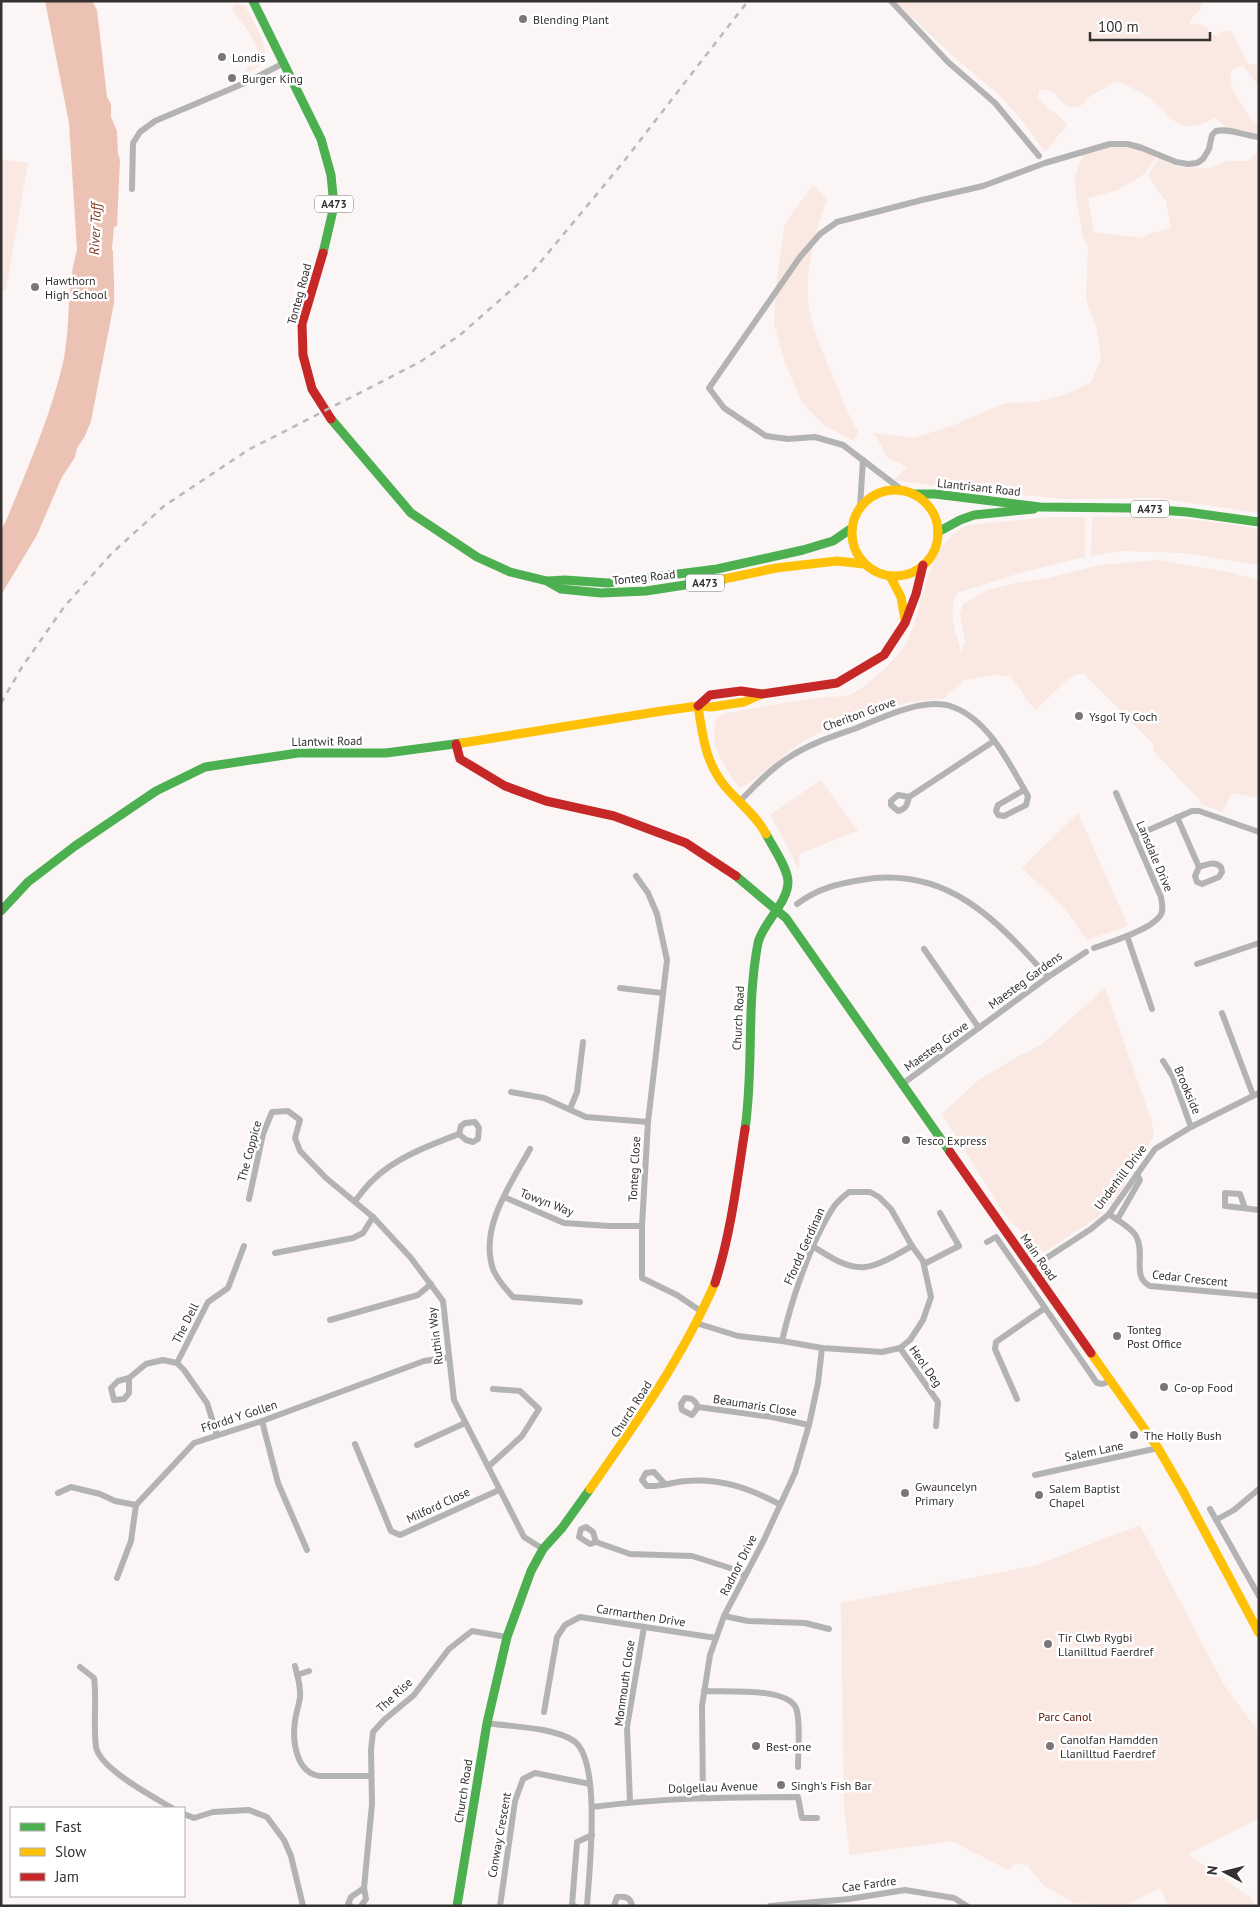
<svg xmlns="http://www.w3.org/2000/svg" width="1260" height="1907" font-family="'PT Sans',sans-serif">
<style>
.green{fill:#fae8e2}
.water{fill:#ecc2b5}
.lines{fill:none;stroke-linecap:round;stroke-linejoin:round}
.street{stroke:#b4b3b3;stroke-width:6}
.fast{stroke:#4caf50;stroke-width:9}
.slow{stroke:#ffc107;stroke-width:9}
.jam{stroke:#c62828;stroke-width:9}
.rail{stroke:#bab8b8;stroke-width:2.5;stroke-dasharray:6 6;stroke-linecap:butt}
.poi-dot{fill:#7a7675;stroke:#fff;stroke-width:2}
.labels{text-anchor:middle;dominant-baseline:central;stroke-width:5;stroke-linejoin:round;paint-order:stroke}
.shield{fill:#fff;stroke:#716f6e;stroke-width:1}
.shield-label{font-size:11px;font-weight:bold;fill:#343130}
.poi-label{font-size:12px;fill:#343130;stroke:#fff;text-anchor:start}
.street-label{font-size:12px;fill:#343130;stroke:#fff}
.park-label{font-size:12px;fill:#581600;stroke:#fff}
.water-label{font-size:14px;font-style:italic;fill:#823d25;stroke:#fff}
</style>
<rect width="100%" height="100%" fill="#fbf6f5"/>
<g class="green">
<path d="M895,1H1203L1200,9L1190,21V25C1201,23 1206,24 1211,34L1217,36L1224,30L1231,31L1248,64L1259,65V84H1257L1243,66L1237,67L1231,72C1228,90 1245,109 1254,124L1259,123V137L1231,131L1215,118C1206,123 1192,129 1182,125C1171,121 1166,112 1158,105C1145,93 1130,86 1114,81C1105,90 1104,88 1094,94C1082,100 1087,109 1067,107C1059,98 1052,88 1039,90L1038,97C1045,109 1058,112 1067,125L1045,152L1019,117L999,95L954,57Z"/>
<path d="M236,4L245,6C255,26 282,61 248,72L246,70L249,65L253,67L260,59L257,57C259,38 240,24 233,10V5Z"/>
<path d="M1118,142L1141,143L1158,154L1144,174L1118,190L1088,198L1094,232L1143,238L1151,233L1171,228L1166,201L1148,176L1159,158L1177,167L1209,168L1227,161H1247L1259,152V513L1157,498L1067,499L963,490L894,480L907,467L888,458L874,433L914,438L954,425L1005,403L1036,402L1067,394L1091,382L1101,359L1097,330L1086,299L1088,247L1083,237L1076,197L1075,176L1083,155Z"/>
<path d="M1,159L28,163L6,290L1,289Z"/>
<path d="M813,185L827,200C814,234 803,277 810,313C815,337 826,360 835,382C843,399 848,416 858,431L854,441L824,425L802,403L785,363L774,324L777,277L785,223Z"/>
<path d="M1049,517H1085V557L1020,573L957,593C947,612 956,632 961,652L965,641L960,615L963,604L987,590L1015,583L1048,578L1101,565L1158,560L1228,572L1259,580V798L1232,793L1223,812L1201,804L1200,801L1153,750L1154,745L1083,673L1070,677L1035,711L1010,676L995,675L964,680L943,699L909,702L822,731L799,744L747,785L739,787C724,766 707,744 717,717L723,714C754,708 786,702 817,698C829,696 846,698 855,692C874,681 902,655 910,635C926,598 927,541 969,525Z"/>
<path d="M1092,517C1144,515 1207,519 1259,529V565L1183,553L1122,551L1091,556Z"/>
<path d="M821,780L858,831L799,854V871L787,845L770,815Z"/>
<path d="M1078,813L1128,926L1087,940L1064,908L1022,868Z"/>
<path d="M1105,988L1152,1122L1154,1134L1150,1143L1117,1196L1098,1217L1044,1252L1007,1218L942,1114L976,1082L1015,1058L1041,1045Z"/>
<path d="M1140,1525L1224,1685L1259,1732V1818L1188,1854L1250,1897L1256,1906H1168L1160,1888L1125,1906L1075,1903L1044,1886L1028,1866L1017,1863L1008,1870L952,1841L850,1855L844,1808L841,1603L1037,1565Z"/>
</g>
<path class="water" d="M45,1H92L97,10L107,97L111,104V117L117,131L118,154L120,160L117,226L114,227L112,249L113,251C113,269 115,285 114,303L91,421L85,436L77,448L75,457L62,477L37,535L1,595V530L6,521C27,469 50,418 63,363C71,326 66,287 77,250L69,123Z"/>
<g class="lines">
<g class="street">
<path d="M891,1L948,62L995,103L1039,156"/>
<path d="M132,189L133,143L140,132L155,121L247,82L284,63"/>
<path d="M902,490L843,445L815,437L788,439L766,436L724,408L709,388L800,257L820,234L837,222L922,200L983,186L1045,163L1110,144H1128L1142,148L1176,162L1188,164L1197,163L1203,159L1209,149L1212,135L1216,131C1231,128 1244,136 1259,137"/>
<path d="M860,507L863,460"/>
<path d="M909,797L898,795L891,801V805L898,811C907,809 907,804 909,797L994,741"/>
<path d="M740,801C755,786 770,769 788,758C809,744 831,737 854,729C881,718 925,696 953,707C989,720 1010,765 1028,796L1026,805L1004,816L998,815L996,811L998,805L1024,790"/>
<path d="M1177,817L1199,867L1195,876L1197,882L1202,884L1219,877L1222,872L1221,867C1214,860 1206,865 1199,867"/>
<path d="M1135,836L1192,811H1199L1259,832"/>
<path d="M636,876L648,893L657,914L667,960L648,1122L642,1226V1278L677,1295L702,1312"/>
<path d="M797,904C817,889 836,884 861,880C946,865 996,919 1048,977"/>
<path d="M1127,936L1152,1009"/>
<path d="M1094,948C1111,942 1150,930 1160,916C1164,911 1162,903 1161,897L1116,793"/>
<path d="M924,949L979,1028"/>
<path d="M1197,964L1259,943"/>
<path d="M620,988L662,993"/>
<path d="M1222,1013L1253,1095"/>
<path d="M1163,1061L1173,1077L1191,1127"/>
<path d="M901,1085L1048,977L1086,952"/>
<path d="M511,1092L544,1098L586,1117L648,1122"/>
<path d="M570,1109L577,1092L583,1042"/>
<path d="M530,1149C511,1184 479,1227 493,1269C497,1280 506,1289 513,1297L580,1302"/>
<path d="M504,1197L564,1223L609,1226H642"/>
<path d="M249,1199L263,1134L272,1112L288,1111L300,1120L295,1138L300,1151L326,1178L373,1217L411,1258L443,1301L454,1400L524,1537L543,1549"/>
<path d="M355,1201C361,1194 366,1186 373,1180C395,1158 430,1145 459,1134L461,1126L465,1123L475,1122L479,1128L478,1139L473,1142L466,1140L459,1134"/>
<path d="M1245,1208L1240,1194L1225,1193V1206L1259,1210"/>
<path d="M1109,1214C1117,1220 1132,1228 1136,1236C1146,1253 1131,1277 1150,1286L1259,1296"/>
<path d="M1117,1220L1140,1180L1137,1174"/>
<path d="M987,1242L996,1237L1097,1383L1102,1384L1111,1381"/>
<path d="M814,1247C829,1256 846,1269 865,1267C879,1266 899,1253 912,1246"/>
<path d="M275,1253L353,1238L363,1233L373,1217"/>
<path d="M924,1264L959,1246L940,1213"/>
<path d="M1031,1268L1091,1229L1109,1214L1155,1149L1191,1127L1259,1093"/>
<path d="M330,1320L418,1295L431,1284"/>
<path d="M696,1323L738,1336L782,1341L822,1348L882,1352L900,1348L910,1340L923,1320L931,1297L923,1261L912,1246L891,1209L879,1197L870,1192H849C844,1196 839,1200 835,1205C812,1238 791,1301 782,1341"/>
<path d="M900,1348L938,1402L936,1426"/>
<path d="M177,1363L208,1302L228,1288L244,1246"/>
<path d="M129,1378V1393L124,1399L114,1400L111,1388L118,1381L129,1378L146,1364L163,1360L177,1363L184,1370L207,1403L217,1435"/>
<path d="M1017,1399L995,1349L996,1342L1045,1308"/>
<path d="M698,1407C695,1400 692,1398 685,1398L681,1404L682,1410L692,1415L698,1407L772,1417L809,1425"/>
<path d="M262,1421L278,1483L307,1550"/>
<path d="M355,1444L391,1531L400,1535L499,1490"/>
<path d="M417,1445L465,1423"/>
<path d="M488,1467L522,1436L539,1409L520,1391L493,1389"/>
<path d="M1035,1475L1158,1448"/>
<path d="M665,1484L654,1472L646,1473L642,1480L647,1486C660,1487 673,1482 686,1481C720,1478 749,1488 779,1504"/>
<path d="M58,1493L71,1487L100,1494L115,1501L136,1505L194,1443L262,1421L424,1361L449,1357"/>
<path d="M1210,1509L1259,1596"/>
<path d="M1216,1520L1234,1510L1259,1489"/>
<path d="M596,1542L593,1532L586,1527L581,1529L579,1537L590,1544L596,1542L630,1554L692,1556L730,1568L745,1576"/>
<path d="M117,1578L131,1541L136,1505"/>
<path d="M724,1616L748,1621L805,1623L829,1629"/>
<path d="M295,1666C298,1677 301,1687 300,1697C299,1705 296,1713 295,1721C292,1741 296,1773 320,1776H371"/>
<path d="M80,1667L94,1678C97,1700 93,1724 96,1747C100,1769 154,1797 172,1808"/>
<path d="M297,1675L309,1671"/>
<path d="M704,1691C725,1692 787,1687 796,1708C801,1720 798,1753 798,1767"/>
<path d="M544,1712L557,1637L565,1625L580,1617L716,1638"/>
<path d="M487,1723C512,1727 553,1727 574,1741C602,1761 589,1873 587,1906"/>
<path d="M703,1798L702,1706L710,1655L724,1616L763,1542L795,1473L809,1425L818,1383L822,1348"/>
<path d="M630,1802L627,1727L644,1627"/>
<path d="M592,1807C661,1798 729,1797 798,1797L802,1818H817"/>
<path d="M184,1814L194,1818L213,1812L249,1810L267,1817L284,1840L291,1856L303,1906"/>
<path d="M351,1906L348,1904L351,1897L364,1888"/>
<path d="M361,1906L366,1899L364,1888L372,1804L371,1750L373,1732L384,1720L414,1695L449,1649L472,1631L507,1637"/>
<path d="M500,1906L515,1801L523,1779L535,1773L590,1784"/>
<path d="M575,1906L572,1905L577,1842L592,1835"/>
<path d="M614,1906L617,1897C624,1896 631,1897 632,1906"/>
<path d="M770,1906L849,1899L905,1890L954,1898L967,1906"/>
</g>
<g class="fast">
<path d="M253,1L321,139L331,175L334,206L323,253"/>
<path d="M331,419L411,513L477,557L510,572L547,581L561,589L601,593L646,591L724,579"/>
<path d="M914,494H935L1040,507L1131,508L1187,512L1259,522"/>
<path d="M938,532L960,520L974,515L1034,509"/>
<path d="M548,581L565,580L608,583L717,569L803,550L833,541L852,528"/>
<path d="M736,876L786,918L950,1152"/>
<path d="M1,911L28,882L75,846L156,791L205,767L298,753H386L462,743"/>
<path d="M745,1129C754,1068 746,1005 758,943C762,924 788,903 788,882C788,868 772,846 766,834"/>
<path d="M457,1906L487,1723L507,1637L531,1571L543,1549L562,1528L590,1489"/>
</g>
<g class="slow">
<circle cx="895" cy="533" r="43"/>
<path d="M890,576L901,597L905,620"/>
<path d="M724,579L776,568L837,561L864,564"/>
<path d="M698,706C703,739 706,767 730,792C743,806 757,817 766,834"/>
<path d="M462,743L662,711L698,706L711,707L744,702L762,694"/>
<path d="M1091,1353L1158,1448L1183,1491L1259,1633"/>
<path d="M590,1489C637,1422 682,1358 715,1283"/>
</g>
<g class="jam">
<path d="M323,253L302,324L303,355L312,389L331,419"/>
<path d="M698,706L710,695L741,691L762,694L837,683L884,655L905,623L916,594L923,565"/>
<path d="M456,744L460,759L505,786L546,801L614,816L686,843L736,876"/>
<path d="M950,1152L1091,1353"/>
<path d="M715,1283C731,1233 737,1181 745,1129"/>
</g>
<path class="rail" d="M1,703L22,667L64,607L111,554L164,506L248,450L420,362L460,335L533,271L621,165L748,1"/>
</g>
<g class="poi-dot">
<circle cx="523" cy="19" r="5"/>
<circle cx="222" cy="57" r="5"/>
<circle cx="232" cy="78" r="5"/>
<circle cx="35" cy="287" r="5"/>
<circle cx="1079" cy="716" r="5"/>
<circle cx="906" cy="1140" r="5"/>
<circle cx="1117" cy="1336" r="5"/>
<circle cx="1164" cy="1387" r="5"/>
<circle cx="1134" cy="1435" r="5"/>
<circle cx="905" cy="1493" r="5"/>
<circle cx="1039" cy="1495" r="5"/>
<circle cx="1048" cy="1644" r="5"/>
<circle cx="756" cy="1746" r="5"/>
<circle cx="1050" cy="1746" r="5"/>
<circle cx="781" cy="1785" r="5"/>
</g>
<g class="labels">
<g class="shield">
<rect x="315" y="195.5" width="38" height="17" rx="4"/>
<rect x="1131" y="500.5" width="38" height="17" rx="4"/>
<rect x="686" y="574.5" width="38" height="17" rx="4"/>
</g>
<g class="shield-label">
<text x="334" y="204">A473</text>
<text x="1150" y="509">A473</text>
<text x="705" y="583">A473</text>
</g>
<g class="poi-label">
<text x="533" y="19">Blending Plant</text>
<text x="232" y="57">Londis</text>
<text x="242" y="78">Burger King</text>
<text x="45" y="280">Hawthorn<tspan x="45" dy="14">High School</tspan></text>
<text x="1089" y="716">Ysgol Ty Coch</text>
<text x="916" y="1140">Tesco Express</text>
<text x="1127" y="1329">Tonteg<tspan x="1127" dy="14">Post Office</tspan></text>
<text x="1174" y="1387">Co-op Food</text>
<text x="1144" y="1435">The Holly Bush</text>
<text x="915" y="1486">Gwauncelyn<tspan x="915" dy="14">Primary</tspan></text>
<text x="1049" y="1488">Salem Baptist<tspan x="1049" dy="14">Chapel</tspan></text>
<text x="1058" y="1637">Tir Clwb Rygbi<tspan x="1058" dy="14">Llanilltud Faerdref</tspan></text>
<text x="1060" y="1739">Canolfan Hamdden<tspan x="1060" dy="14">Llanilltud Faerdref</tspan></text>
<text x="766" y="1746">Best-one</text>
<text x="791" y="1785">Singh's Fish Bar</text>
</g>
<g class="street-label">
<text transform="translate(299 294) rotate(-75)">Tonteg Road</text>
<text transform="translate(979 487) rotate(6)">Llantrisant Road</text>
<text transform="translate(644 577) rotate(-6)">Tonteg Road</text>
<text transform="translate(859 714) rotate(-20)">Cheriton Grove</text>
<text transform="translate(327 741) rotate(-1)">Llantwit Road</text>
<text transform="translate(1155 856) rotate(67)">Lansdale Drive</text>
<text transform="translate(1025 980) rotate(-36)">Maesteg Gardens</text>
<text transform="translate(738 1018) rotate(-87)">Church Road</text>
<text transform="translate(936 1046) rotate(-36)">Maesteg Grove</text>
<text transform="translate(1188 1090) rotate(67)">Brookside</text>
<text transform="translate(249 1151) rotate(-75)">The Coppice</text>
<text transform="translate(634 1169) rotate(-87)">Tonteg Close</text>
<text transform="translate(1120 1177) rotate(-53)">Underhill Drive</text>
<text transform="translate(547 1202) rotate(21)">Towyn Way</text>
<text transform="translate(804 1246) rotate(-66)">Ffordd Gerdinan</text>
<text transform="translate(1039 1257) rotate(55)">Main Road</text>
<text transform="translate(1190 1278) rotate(6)">Cedar Crescent</text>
<text transform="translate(185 1323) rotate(-63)">The Dell</text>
<text transform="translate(435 1336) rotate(-97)">Ruthin Way</text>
<text transform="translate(926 1366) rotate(55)">Heol Deg</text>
<text transform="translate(755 1405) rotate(9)">Beaumaris Close</text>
<text transform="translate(631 1409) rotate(-57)">Church Road</text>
<text transform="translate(239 1416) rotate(-18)">Ffordd Y Gollen</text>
<text transform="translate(1094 1451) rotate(-12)">Salem Lane</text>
<text transform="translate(438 1505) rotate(-25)">Milford Close</text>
<text transform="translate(738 1565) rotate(-63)">Radnor Drive</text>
<text transform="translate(641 1615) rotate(9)">Carmarthen Drive</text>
<text transform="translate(624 1683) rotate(-82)">Monmouth Close</text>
<text transform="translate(394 1695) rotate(-43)">The Rise</text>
<text transform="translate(713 1787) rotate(-2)">Dolgellau Avenue</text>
<text transform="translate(463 1791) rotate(-81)">Church Road</text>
<text transform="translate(499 1835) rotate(-80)">Conway Crescent</text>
<text transform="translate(869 1884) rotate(-8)">Cae Fardre</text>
</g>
<g class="park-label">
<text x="1065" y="1716">Parc Canol</text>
</g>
<g class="water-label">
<text transform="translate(95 229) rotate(-88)">River Taff</text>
</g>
</g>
<rect width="1260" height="1907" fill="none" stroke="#343130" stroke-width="5"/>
<rect x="10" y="1807" width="175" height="90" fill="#ffffff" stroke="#aeadac"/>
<rect x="20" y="1823" width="25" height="8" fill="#4caf50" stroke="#aeadac"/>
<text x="55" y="1832" font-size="15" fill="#343130">Fast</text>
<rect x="20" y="1848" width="25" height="8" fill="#ffc107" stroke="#aeadac"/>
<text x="55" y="1857" font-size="15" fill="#343130">Slow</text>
<rect x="20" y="1873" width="25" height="8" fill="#c62828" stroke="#aeadac"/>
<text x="55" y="1882" font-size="15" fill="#343130">Jam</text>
<g transform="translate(1225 1872) rotate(277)" stroke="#ffffff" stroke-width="4" paint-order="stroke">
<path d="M0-4L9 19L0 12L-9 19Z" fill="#343130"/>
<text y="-8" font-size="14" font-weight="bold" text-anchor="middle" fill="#343130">N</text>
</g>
<path d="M1090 32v8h120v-8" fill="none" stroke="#343130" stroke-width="2.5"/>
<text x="1098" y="32" font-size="15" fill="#343130" stroke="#ffffff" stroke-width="4" paint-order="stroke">100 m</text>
</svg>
